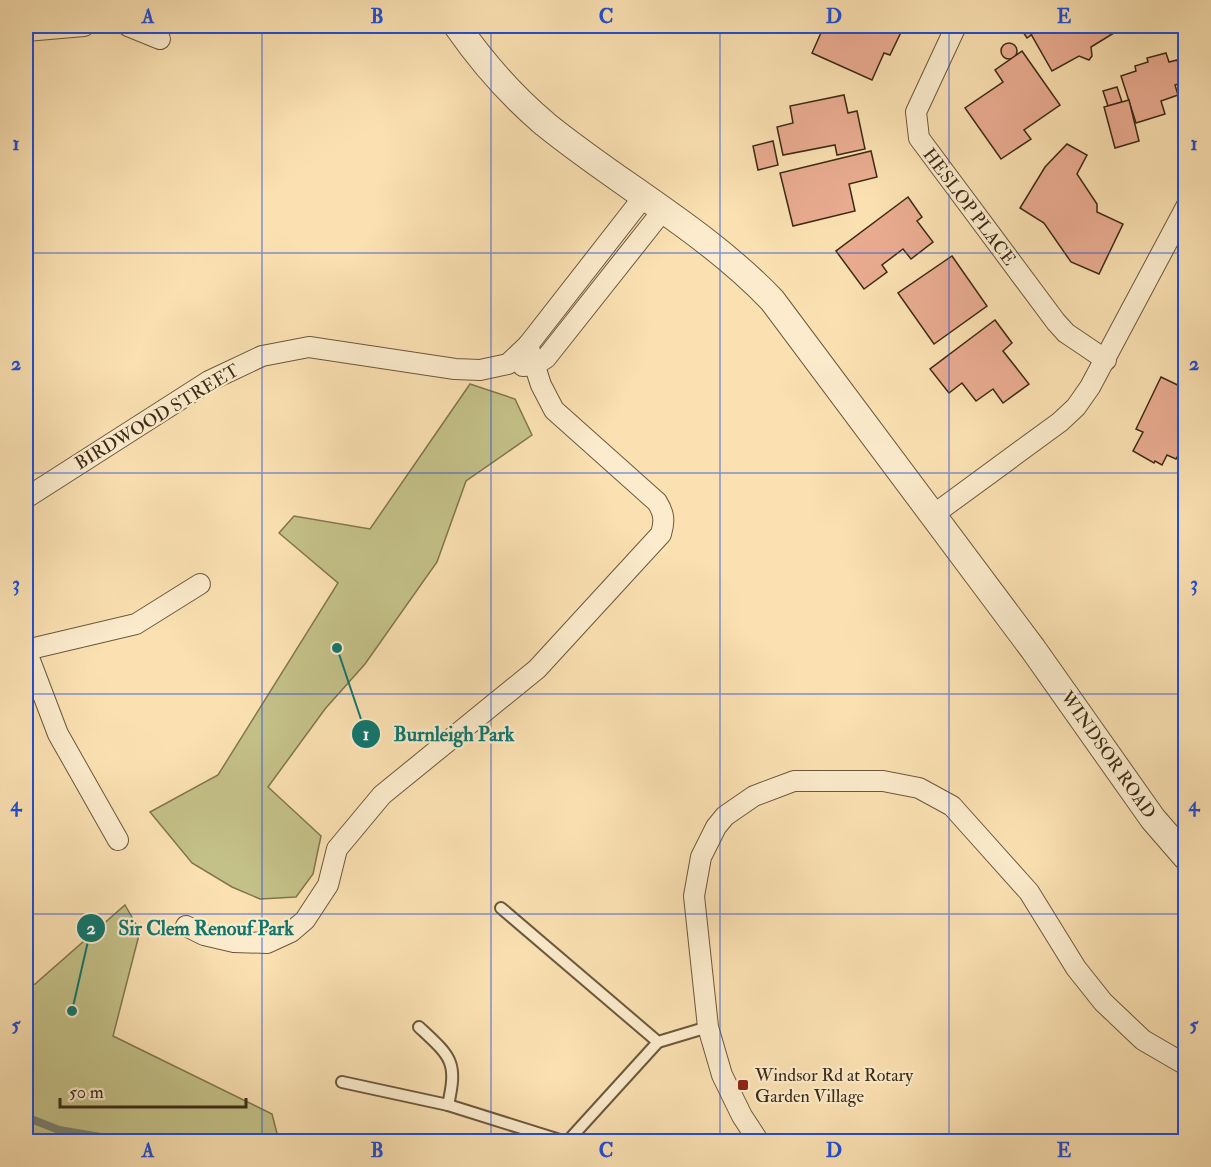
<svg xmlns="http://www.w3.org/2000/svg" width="1211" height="1167" font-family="'IM FELL Double Pica',serif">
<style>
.green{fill:#c4c188;stroke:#80764e;stroke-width:1.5}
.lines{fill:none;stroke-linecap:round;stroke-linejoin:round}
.stream{stroke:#788274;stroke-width:8}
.building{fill:#eaac91;stroke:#3c2a15;stroke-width:1.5}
.service-casing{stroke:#6c583c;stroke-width:14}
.minor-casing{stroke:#6c583c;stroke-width:22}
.tertiary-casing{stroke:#6c583c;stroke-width:28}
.service{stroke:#fceccd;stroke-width:10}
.minor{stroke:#fceccd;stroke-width:20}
.tertiary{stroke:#fceccd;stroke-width:26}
.grid{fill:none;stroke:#1d4ed8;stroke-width:1.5;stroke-opacity:0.55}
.poi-dot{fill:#8f2418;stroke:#fceccd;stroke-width:2}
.labels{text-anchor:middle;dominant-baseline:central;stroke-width:4.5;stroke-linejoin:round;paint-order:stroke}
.street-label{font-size:18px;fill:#3c2a15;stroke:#fceccd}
.poi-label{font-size:18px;fill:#3c2a15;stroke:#fceccd;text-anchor:start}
.leader{fill:none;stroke:#0f766e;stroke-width:2}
.callout-dot{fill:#0f766e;stroke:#fceccd;stroke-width:2}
.mark-label{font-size:18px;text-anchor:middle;font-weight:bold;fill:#fff}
.callout-label{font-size:20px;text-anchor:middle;font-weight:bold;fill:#0f766e;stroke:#fceccd;stroke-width:4.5;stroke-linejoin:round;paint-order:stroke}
.neatline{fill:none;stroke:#1d4ed8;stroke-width:2}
.grid-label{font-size:20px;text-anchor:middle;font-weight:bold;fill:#1d4ed8}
</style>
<rect width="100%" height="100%" fill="#fbe1b2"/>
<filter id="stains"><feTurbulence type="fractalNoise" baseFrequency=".00333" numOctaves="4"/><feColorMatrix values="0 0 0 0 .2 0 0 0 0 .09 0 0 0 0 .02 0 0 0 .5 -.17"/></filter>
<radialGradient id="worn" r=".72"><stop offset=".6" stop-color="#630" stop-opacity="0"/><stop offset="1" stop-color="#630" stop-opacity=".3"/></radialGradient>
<g class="green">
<path d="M470,384L515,399L532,435L466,481L437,562L365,664L325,709L268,787L321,836L313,874L296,897L260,899L232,887L192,863L150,812L218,775L338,583L279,533L294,516L370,529Z"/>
<path d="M125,905L140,931L113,1036L272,1114L279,1141H26V986L35,984Z"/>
</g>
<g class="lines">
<path class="stream" d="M26,1117L59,1130L130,1142"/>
</g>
<g class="building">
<path d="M824,26H904L890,55L884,53L872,80L812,53Z"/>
<path d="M1019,26H1038L1040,29L1027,38Z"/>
<path d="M1043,26H1120L1122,28L1091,47L1092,56L1089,60L1079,56L1052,71L1031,34L1045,28Z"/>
<circle cx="1009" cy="51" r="8"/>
<path d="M1022,51L1060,105L1024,130L1031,139L1001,159L965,108L1003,82L995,70Z"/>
<path d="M1166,53L1169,62L1177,60L1184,82L1175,85L1178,95L1161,101L1165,114L1136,123L1121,76L1136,71L1135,66L1148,62L1147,58Z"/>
<path d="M1117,87L1122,102L1108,106L1103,91Z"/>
<path d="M844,95L848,113L857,111L865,149L837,155L835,145L783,155L777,127L793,123L790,106Z"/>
<path d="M1129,100L1139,141L1115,148L1104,107Z"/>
<path d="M773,141L778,165L758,170L753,146Z"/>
<path d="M1067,144L1087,155L1077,174L1097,204V212L1123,224L1099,274L1071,262L1044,223L1020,208L1045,167Z"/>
<path d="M871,151L877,177L849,184L855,211L793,226L780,173Z"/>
<path d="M908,197L922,217L917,221L933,242L911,259L903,249L882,265L887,272L864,289L836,251Z"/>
<path d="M952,256L987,306L934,344L898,293Z"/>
<path d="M995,320L1012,343L1003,351L1029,384L1003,403L993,389L976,401L962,383L949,393L930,369Z"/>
<path d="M1161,377L1186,389V441L1176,459L1167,455L1162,465L1155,461L1154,463L1133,451L1143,432L1136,429Z"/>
</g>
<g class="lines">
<g class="service-casing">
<g id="service">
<path d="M501,908L658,1042"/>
<path d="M419,1027C451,1057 458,1061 448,1105"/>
<path d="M342,1082L448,1105L566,1142"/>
<path d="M567,1142L658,1042L708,1027"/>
</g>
</g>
<g class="minor-casing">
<g id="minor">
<path d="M128,26L160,39"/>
<path d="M956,26L916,112L919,138L1056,322L1066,333L1106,360"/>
<path d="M26,31L84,26"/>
<path d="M523,366L535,365L546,358L664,209"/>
<path d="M26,498L209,381L262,356L309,347L455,369L480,370L508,364L528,345L645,195"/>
<path d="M933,515L1060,422L1076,407L1090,387L1186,207"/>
<path d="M26,650L58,734L118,840"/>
<path d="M26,650L136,624L200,584"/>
<path d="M186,926L204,935L234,942L267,943L291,932L305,920L328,885L337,849L382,795L537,669L661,534C665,521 664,513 657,502L554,410L541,385L528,345"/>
<path d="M759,1142L742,1116L722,1075L708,1027L694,896L701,857L716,827L725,816L754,796L794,781H883L919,788L952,806L1029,892L1076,968L1103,1002L1143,1040L1186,1065"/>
</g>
</g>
<g class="tertiary-casing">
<path id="tertiary" d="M457,26C482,62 511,95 545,124C620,185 705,230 772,300L1033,649L1153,819L1186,857"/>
</g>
<use href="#service" class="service"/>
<use href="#minor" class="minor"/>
<use href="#tertiary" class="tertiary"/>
</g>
<path class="grid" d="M262,26V1142M491,26V1142M720,26V1142M949,26V1142M26,253H1186M26,473H1186M26,694H1186M26,914H1186"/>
<rect class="poi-dot" x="737" y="1079" width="12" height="12" rx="3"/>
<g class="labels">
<g class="street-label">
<text transform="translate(969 207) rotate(53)">HESLOP PLACE</text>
<text transform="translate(157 417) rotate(-31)">BIRDWOOD STREET</text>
<text transform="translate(1108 755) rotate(55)">WINDSOR ROAD</text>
</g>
<g class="poi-label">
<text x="755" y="1075">Windsor Rd at Rotary<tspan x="755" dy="21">Garden Village</tspan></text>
</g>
</g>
<path class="leader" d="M337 648L366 734M72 1011L91 928"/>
<g class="callout-dot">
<circle cx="337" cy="648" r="6"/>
<circle cx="72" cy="1011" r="6"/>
<circle cx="366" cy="734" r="15"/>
<circle cx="91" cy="928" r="15"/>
</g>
<g class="mark-label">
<text x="366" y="740">1</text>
<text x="91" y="934">2</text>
</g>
<g class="callout-label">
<text x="454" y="741">Burnleigh Park</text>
<text x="206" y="935">Sir Clem Renouf Park</text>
</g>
<rect width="1211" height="1167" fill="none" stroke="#fbe1b2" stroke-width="66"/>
<path d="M60 1098v9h186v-9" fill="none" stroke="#3c2a15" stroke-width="3"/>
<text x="69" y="1098" font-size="18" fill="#3c2a15" stroke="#fceccd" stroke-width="4.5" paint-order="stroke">50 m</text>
<rect x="33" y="33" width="1145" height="1101" class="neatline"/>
<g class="grid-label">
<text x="148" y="23">A</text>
<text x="377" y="23">B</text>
<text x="606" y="23">C</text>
<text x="834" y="23">D</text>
<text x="1064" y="23">E</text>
<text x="16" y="150">1</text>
<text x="1194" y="150">1</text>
<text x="16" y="370">2</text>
<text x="1194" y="370">2</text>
<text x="16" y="590">3</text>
<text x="1194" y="590">3</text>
<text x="16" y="811">4</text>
<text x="1194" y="811">4</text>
<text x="16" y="1031">5</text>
<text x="1194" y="1031">5</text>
<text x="148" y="1157">A</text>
<text x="377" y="1157">B</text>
<text x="606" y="1157">C</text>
<text x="834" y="1157">D</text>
<text x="1064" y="1157">E</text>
</g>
<rect width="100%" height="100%" filter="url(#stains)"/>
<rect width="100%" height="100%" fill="url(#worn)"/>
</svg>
